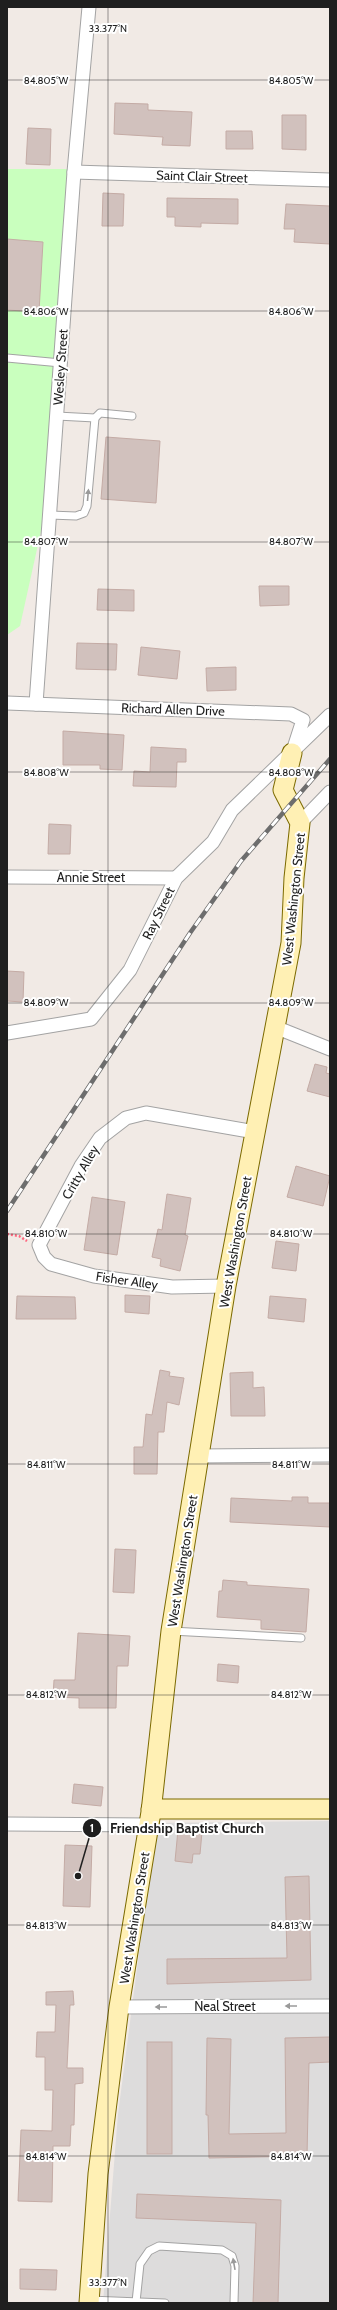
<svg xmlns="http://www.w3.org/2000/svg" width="337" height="2310" font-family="Cabin,sans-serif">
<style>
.residential{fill:#dddcdc}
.park{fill:#c9ffbe}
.building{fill:#d1c1bd;stroke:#c4aba5}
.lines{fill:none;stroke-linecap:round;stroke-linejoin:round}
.lane-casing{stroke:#a3a3a3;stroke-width:9}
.street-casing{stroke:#a3a3a3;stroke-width:15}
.secondary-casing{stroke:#7c6a00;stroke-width:21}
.path{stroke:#ff677f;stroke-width:2.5;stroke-dasharray:2 2;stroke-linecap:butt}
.lane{stroke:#fff;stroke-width:7}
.street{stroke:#fff;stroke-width:13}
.secondary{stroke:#fff0b4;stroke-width:19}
.rail-casing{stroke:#6d6d6d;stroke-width:4.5}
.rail{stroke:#fff;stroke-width:3;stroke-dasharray:9;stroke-linecap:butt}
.oneway{fill:#9a9a9a}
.ticks{fill:none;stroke:#1f1f1f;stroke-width:1;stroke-opacity:0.45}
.labels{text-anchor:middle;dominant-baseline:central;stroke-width:4;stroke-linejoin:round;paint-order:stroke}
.street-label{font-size:13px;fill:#1f1f1f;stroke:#fff}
.ticks-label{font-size:10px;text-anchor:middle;fill:#1f1f1f;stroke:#fff;stroke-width:4;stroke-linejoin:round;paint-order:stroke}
.leader{fill:none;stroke:#1f1f1f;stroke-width:1.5}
.callout-dot{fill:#1f1f1f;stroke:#fff;stroke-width:1.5}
.mark-label{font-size:12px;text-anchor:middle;font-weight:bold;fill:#fff}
.callout-label{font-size:14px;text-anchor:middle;font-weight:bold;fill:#1f1f1f;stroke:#fff;stroke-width:4;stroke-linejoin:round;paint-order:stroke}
</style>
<rect width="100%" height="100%" fill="#f1eae5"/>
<path class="residential" d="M330,1821V2303H103L118,2114L156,1823Z"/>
<path class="park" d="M7,169H79L45,513L20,626L7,635Z"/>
<g class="building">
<path d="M115,103L148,104V110L192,112L190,146L162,145L163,137L114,134Z"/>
<path d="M282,115H306V150L282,149Z"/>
<path d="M28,128L51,129L50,165L26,164Z"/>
<path d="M226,131H252L253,149H226Z"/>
<path d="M103,193L124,194L123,226H102Z"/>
<path d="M167,198L238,199V224L201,223V227L175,226V217H167Z"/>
<path d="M286,204L330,206V244L294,242L295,229H284Z"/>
<path d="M7,239L43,242L39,312L7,310Z"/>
<path d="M106,437L160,441L156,503L101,499Z"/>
<path d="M259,586H289V605L260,606Z"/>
<path d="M98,589L134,590V611L97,610Z"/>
<path d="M77,643L117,644L116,670L76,669Z"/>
<path d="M141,647L180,651L177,679L138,675Z"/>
<path d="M236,667V690L207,691L206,668Z"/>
<path d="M63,731L124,735L122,770L100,769V765H63Z"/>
<path d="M151,747L186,749V762H177L176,787L133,786L134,771L150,772Z"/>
<path d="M49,824L71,825L70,854H48Z"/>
<path d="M7,971L24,972L23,1002L7,1001Z"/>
<path d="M315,1064L327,1067L326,1073L330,1074V1097L307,1091Z"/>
<path d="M296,1166L330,1176L323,1206L287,1197Z"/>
<path d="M167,1194L191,1198L185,1235L188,1236L180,1271L160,1266L161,1259L152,1257L158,1229L162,1230Z"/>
<path d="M92,1197L125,1202L117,1255L84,1250Z"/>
<path d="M276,1241L299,1244L296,1271L272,1268Z"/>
<path d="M125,1295L150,1296L149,1314L125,1312Z"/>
<path d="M17,1296L75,1297L76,1319H16Z"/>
<path d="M270,1296L306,1299L304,1322L268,1318Z"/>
<path d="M160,1370L170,1372L169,1376L184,1378L179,1405L167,1402L164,1432H158L157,1474H134V1447H143L146,1414L152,1415Z"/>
<path d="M253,1372V1388L264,1387L265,1416H231L230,1373Z"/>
<path d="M292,1497H308V1503H330V1527L230,1522L231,1498L292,1501Z"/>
<path d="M115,1549L136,1550L134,1593L113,1592Z"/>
<path d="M223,1580L247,1582V1585L309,1589L306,1632L261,1629V1620L217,1617L219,1591H222Z"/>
<path d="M78,1633L130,1636L128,1666H117L116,1708H79V1698L53,1697L54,1680H75Z"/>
<path d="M218,1664L239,1666L238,1683L217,1681Z"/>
<path d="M74,1784L103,1787L101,1806L72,1803Z"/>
<path d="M178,1830L202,1832L200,1854H193L192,1863L175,1861Z"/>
<path d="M65,1845L92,1846L90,1907L63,1906Z"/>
<path d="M309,1876L311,1980L167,1984V1959L287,1958L285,1877Z"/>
<path d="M73,1991L74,2005H70L67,2068H83V2083L75,2084L74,2125H71L70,2146H53L52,2202L18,2201L21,2130L52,2131L53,2090H45V2057H36L37,2032H55L56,2005H46V1992Z"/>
<path d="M330,2037V2062L309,2063L307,2156L209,2158L208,2115H206L207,2038L231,2039L229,2134L286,2133L285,2038Z"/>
<rect x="147" y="2042" width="25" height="112"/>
<path d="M137,2194L281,2200L278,2303H253L256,2223L136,2218Z"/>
<path d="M20,2269L57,2270L56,2290L20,2289Z"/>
</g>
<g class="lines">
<g class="lane-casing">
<g id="lane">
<path d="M7,358L61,363"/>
<path d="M57,416L95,418L100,413L132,416"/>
<path d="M50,515L76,516L84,513L87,506L95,418"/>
<path d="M171,1631L301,1638"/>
<path d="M89,2300L165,2303"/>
<path d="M136,2302L140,2264L149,2251L159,2246L222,2250L232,2256L235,2266L234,2303"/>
</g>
</g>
<g class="street-casing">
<g id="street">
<path d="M74,172L330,180"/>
<path d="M7,703L291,714L303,720L293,751"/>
<path d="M36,704L74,172L89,7"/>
<path d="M300,823L330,792"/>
<path d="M7,877L176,878"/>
<path d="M275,1027L330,1049"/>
<path d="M7,1033L91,1019L130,970L176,878L213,842L232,810L330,715"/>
<path d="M226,1286L172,1287L94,1276L51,1264L44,1257L39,1245L81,1166L100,1138L126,1118L146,1113L255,1132"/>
<path d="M198,1456L330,1455"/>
<path d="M7,1824L149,1825"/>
<path d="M119,2007L330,2006"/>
</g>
</g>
<g class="secondary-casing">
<g id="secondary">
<path d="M151,1809H330"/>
<path d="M89,2303L98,2174L119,2007L151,1812L171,1631L226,1286L291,943L294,878L300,823L283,790L292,753"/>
</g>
</g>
<path class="path" d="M7,1234L19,1236L27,1241"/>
<use href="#lane" class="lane"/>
<use href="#street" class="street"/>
<use href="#secondary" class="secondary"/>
<g class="rail-casing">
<path id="rail" d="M7,1211L190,933L241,861L330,759"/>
</g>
<use href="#rail" class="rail"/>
</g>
<defs><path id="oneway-solid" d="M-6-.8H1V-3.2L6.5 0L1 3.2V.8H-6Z"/></defs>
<g class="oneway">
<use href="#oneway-solid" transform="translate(88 495) rotate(-85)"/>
<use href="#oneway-solid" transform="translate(291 2006) rotate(180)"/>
<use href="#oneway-solid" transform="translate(161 2007) rotate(180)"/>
<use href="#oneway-solid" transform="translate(234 2264) rotate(-100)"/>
</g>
<path class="ticks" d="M108,7V2303M7,80H330M7,311H330M7,542H330M7,772H330M7,1003H330M7,1234H330M7,1464H330M7,1695H330M7,1925H330M7,2156H330"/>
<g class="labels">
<g class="street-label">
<text transform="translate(202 176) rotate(2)">Saint Clair Street</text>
<text transform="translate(60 367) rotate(-86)">Wesley Street</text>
<text transform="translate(173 709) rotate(2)">Richard Allen Drive</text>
<text x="91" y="877">Annie Street</text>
<text transform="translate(293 899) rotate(-84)">West Washington Street</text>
<text transform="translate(158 913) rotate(-64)">Ray Street</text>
<text transform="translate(80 1172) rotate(-60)">Critty Alley</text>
<text transform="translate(235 1242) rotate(-80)">West Washington Street</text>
<text transform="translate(127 1280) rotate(8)">Fisher Alley</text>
<text transform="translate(182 1561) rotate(-81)">West Washington Street</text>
<text transform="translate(134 1918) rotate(-81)">West Washington Street</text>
<text x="225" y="2006">Neal Street</text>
</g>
</g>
<g class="ticks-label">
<text x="108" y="32">33.377°N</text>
<text x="291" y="84">84.805°W</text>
<text x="46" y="84">84.805°W</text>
<text x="291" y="315">84.806°W</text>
<text x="46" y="315">84.806°W</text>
<text x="46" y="545">84.807°W</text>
<text x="291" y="545">84.807°W</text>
<text x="46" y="776">84.808°W</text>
<text x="291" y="776">84.808°W</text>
<text x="46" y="1006">84.809°W</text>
<text x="291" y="1006">84.809°W</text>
<text x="46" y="1237">84.810°W</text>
<text x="291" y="1237">84.810°W</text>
<text x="46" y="1468">84.811°W</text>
<text x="291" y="1468">84.811°W</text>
<text x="46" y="1698">84.812°W</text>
<text x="291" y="1698">84.812°W</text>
<text x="46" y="1929">84.813°W</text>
<text x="291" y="1929">84.813°W</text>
<text x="46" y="2160">84.814°W</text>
<text x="291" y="2160">84.814°W</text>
<text x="108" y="2286">33.377°N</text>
</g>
<path class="leader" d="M78 1876L92 1828"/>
<g class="callout-dot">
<circle cx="78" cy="1876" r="4"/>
<circle cx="92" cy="1828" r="10"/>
</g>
<g class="mark-label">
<text x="92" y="1832">1</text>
</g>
<g class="callout-label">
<text x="187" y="1833">Friendship Baptist Church</text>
</g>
<rect width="337" height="2310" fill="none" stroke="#1f1f1f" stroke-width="16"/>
</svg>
